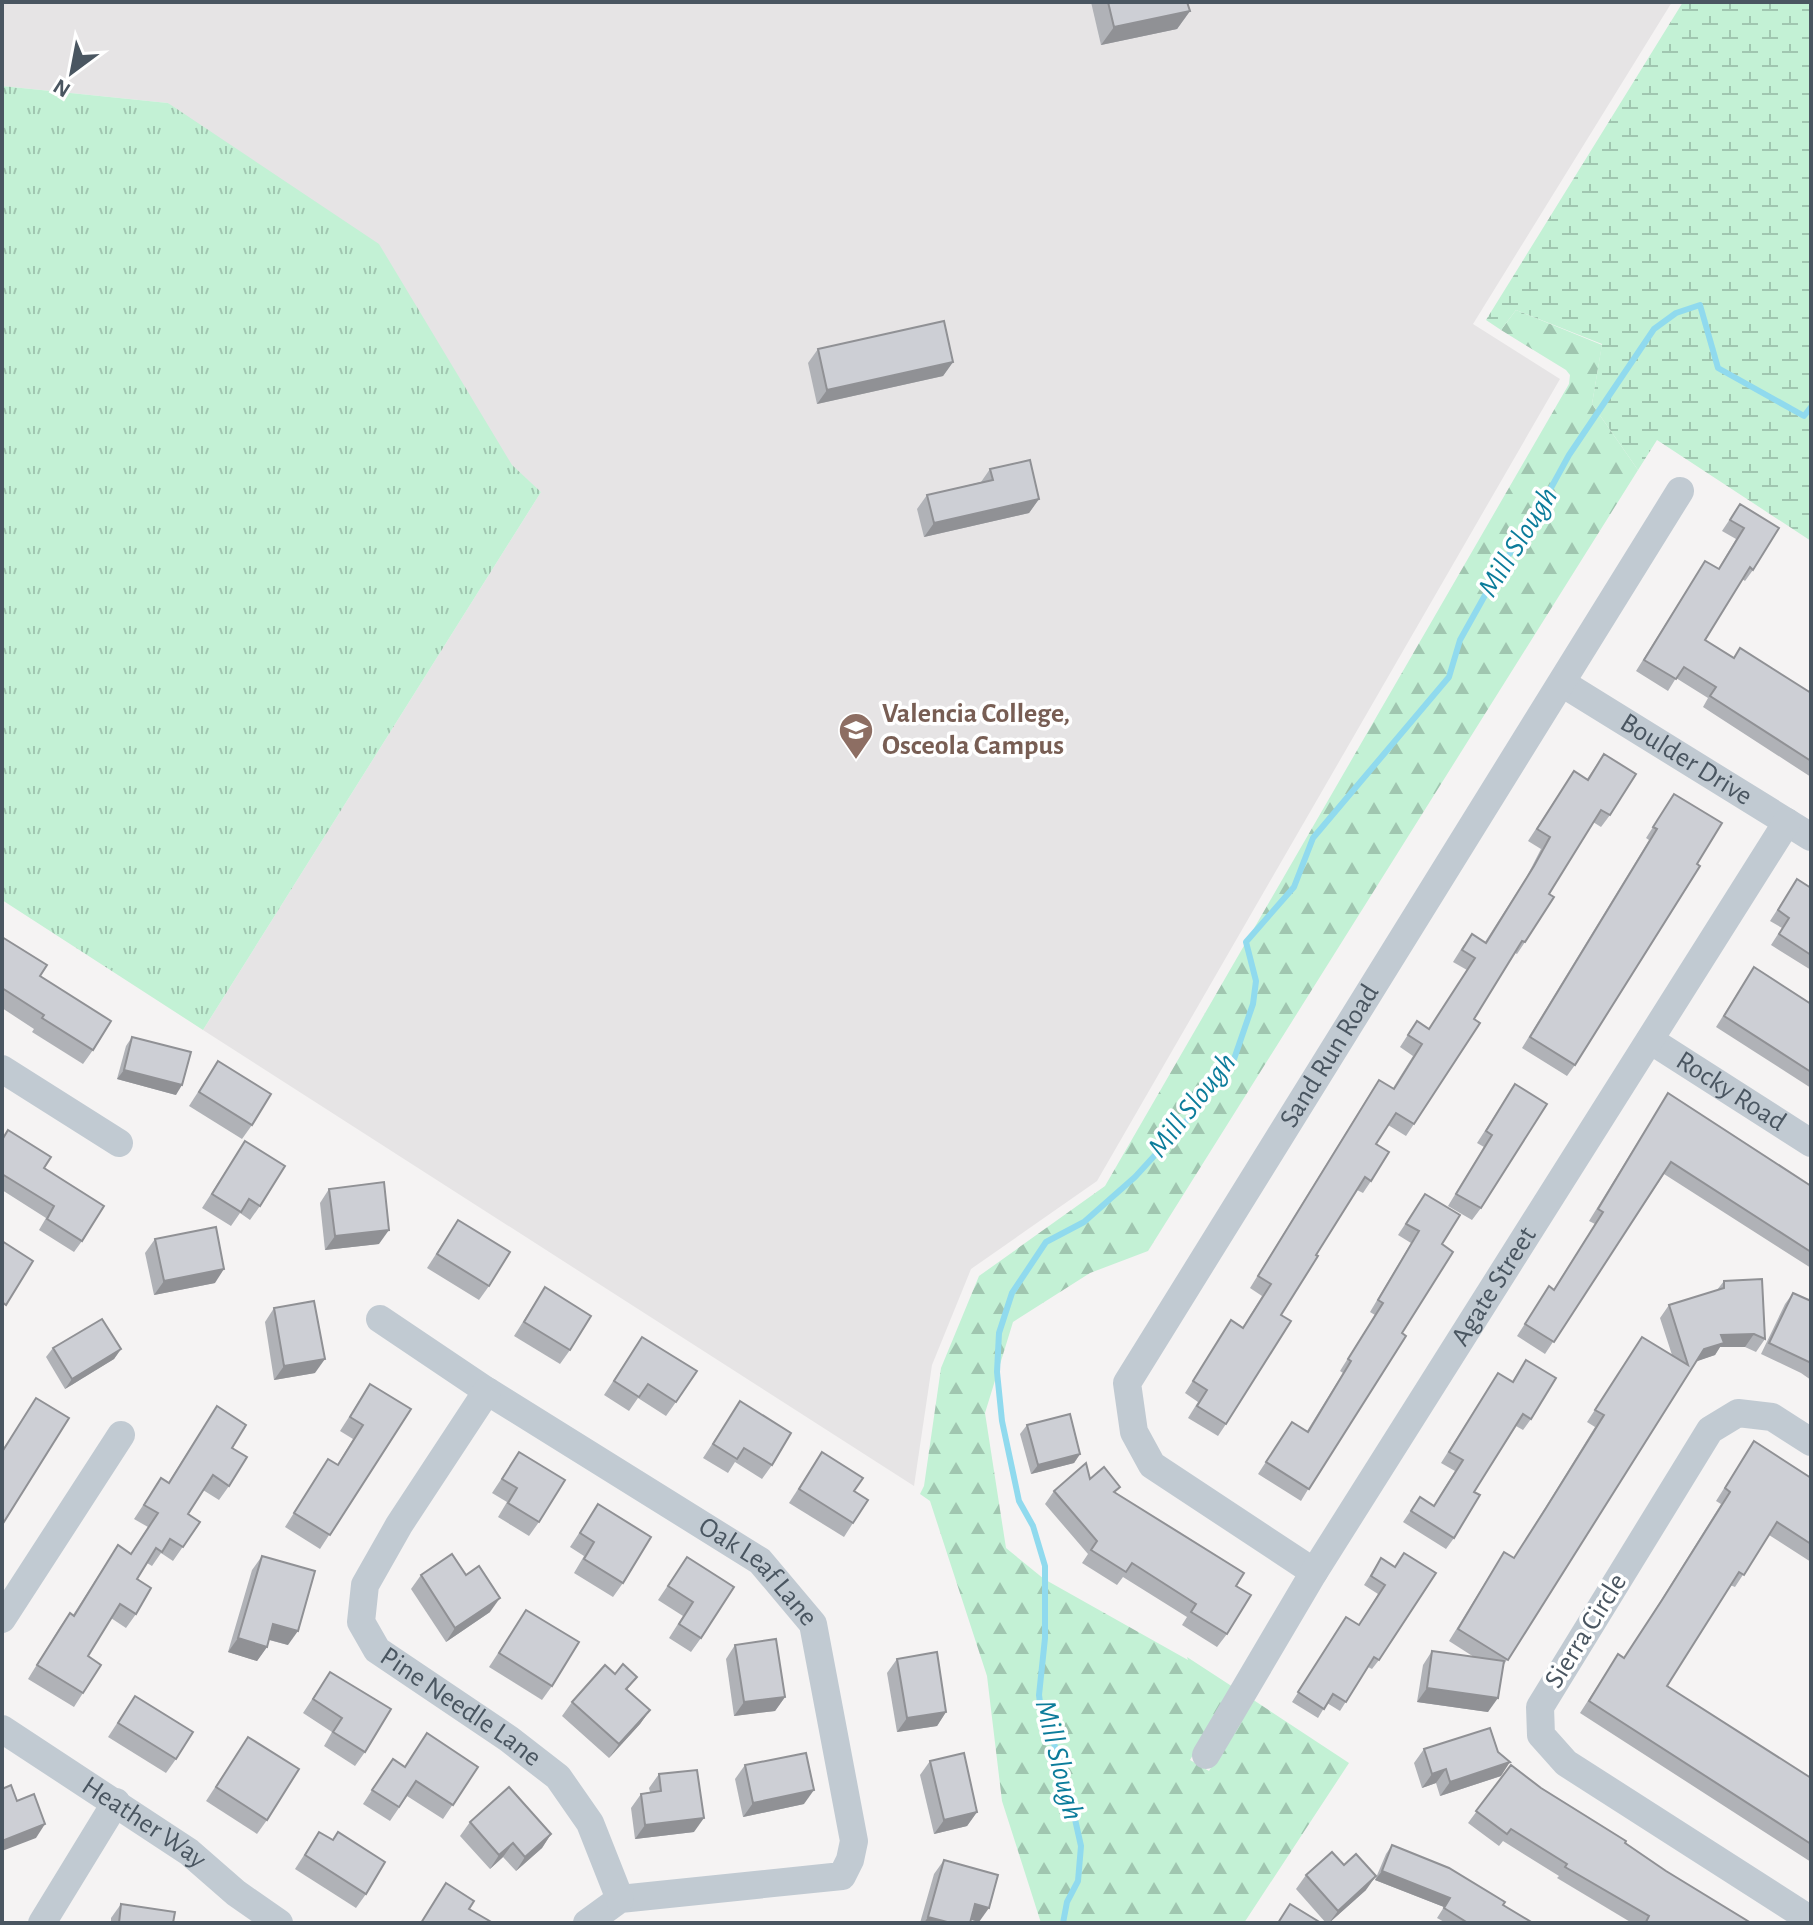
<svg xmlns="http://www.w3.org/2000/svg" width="1813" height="1925" font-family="'Alegreya Sans',sans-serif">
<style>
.education{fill:#e6e4e5}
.forest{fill:url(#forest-firs)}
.wetland{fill:url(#wetland-marsh)}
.park{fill:url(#park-tufts)}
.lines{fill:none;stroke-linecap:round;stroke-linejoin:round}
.stream{stroke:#90daee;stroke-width:6}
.minor{stroke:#c1cad2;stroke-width:28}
.wall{fill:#b0b2b7}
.shaded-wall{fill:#909195}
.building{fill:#cdcfd5;stroke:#909195;stroke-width:2}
.labels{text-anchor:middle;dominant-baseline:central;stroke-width:7;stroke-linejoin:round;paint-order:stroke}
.education-label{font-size:28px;font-weight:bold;fill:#785e54;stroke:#fff;text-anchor:start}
.street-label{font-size:28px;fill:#4a5661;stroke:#fff}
.water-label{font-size:30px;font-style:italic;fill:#0c7c9b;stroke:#fff}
</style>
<defs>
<pattern id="forest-firs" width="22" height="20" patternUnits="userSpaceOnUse" patternTransform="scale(2)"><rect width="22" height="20" fill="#c3f1d5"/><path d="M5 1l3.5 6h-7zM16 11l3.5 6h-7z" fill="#a0c6b0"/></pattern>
<pattern id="wetland-marsh" width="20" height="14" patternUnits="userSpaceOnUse" patternTransform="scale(2)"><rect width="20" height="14" fill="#c3f1d5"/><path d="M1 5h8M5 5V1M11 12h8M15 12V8" fill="none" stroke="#a0c6b0"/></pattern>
<pattern id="park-tufts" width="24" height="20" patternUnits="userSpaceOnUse" patternTransform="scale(2)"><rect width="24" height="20" fill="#c3f1d5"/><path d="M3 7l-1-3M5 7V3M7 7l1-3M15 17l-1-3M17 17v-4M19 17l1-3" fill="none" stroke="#a0c6b0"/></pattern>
</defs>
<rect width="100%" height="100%" fill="#f5f3f3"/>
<path class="education" d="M2,2H1672L1473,324L1560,379L1097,1181L971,1269L932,1365L914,1486L203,1030L541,492L512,466L168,103L2,86Z"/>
<path class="forest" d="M1516,310L1602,345L1592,404L1638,470L1148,1251L1090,1273L1013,1322L985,1413L1006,1548L1044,1579L1188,1660L1187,1657L1233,1687L1190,1760L1209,1771L1252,1699L1349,1763L1244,1923H1041L1002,1801L987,1676L930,1501L920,1494L924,1486L941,1368L979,1276L1105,1186L1569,384L1570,375L1566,370L1501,330Z"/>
<path class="wetland" d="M1683,2H1811V541L1657,440L1638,470L1592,404L1602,344L1516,310L1501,330L1486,320Z"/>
<path class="park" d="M2,86L168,103L379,244L512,465L541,492L203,1030L2,900Z"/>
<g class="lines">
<path class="stream" d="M1063,1923L1067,1902L1078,1881L1081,1846L1064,1770L1041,1710L1039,1695L1045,1638V1566L1033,1526L1019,1501L1002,1421L997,1372L999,1333L1012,1293L1046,1242L1084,1222L1135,1177L1188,1119L1233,1062L1253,1004L1256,981L1246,942L1294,887L1313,838L1449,677L1460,640L1503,563L1534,519L1569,455L1654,329L1676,313L1700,305L1718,368L1804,416L1811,407"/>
<g class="minor">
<path id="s1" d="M1562,683L1811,837"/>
<path id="s2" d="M1650,1040L1811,1143"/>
<path d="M2,1069L119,1143"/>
<path id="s3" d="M380,1319L487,1391L760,1561L813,1624L854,1841L850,1860L842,1876L620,1899L587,1923"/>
<path id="s4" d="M487,1391L399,1525L365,1585L361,1622L377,1650L509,1739L558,1777L590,1823L620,1899"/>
<path d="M1811,1442L1772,1417L1738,1413L1710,1430L1540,1707L1541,1735L1566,1763L1811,1920"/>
<path id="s5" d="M1314,1572L1152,1465L1134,1432L1127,1383L1680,491"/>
<path d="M2,1619L121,1435"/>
<path id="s6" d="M2,1729L189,1852L236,1893L279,1923"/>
<path id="s7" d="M1206,1755L1314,1572L1787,822"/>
<path d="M42,1923L116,1802"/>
</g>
</g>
<g class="wall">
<path d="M1091,2H1187L1190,11L1177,29L1101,45Z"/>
<path d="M818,349L953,362L943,376L817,404L808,363Z"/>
<path d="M990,469L1039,499L1029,513L924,537L917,509L927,495L981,482Z"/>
<path d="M1740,504L1753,570L1745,581L1742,579L1705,640L1734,658L1811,693V777L1703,707L1708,698L1676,678L1668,691L1636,671L1705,561L1718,569L1736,539L1722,531Z"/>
<path d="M1604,754L1610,815L1601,827L1593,822L1549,894L1525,942L1517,954L1515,953L1474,1019L1414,1124L1406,1136L1388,1125L1376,1144L1371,1181L1363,1193L1357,1190L1316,1255L1281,1315L1226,1424L1218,1436L1188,1418L1198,1402L1185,1393L1231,1320L1243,1327L1262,1296L1250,1288L1371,1092L1379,1080L1393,1088L1413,1056L1400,1047L1409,1033L1417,1021L1429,1029L1467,970L1453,962L1463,946L1472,934L1485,942L1526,878L1541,849L1528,841L1566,783L1587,779Z"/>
<path d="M1674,794L1575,1065L1567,1076L1522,1048L1649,840L1646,838Z"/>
<path d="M1797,879L1811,888V970L1771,945L1782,928L1770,921Z"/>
<path d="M2,937L40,976L93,1050L83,1064L32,1032L34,1029L2,1008Z"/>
<path d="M1754,967L1811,1004V1088L1716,1027Z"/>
<path d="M132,1037L176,1095L117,1079L126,1046Z"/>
<path d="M218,1061L252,1125L242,1139L189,1106Z"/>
<path d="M1515,1084L1481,1208L1472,1220L1448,1206L1484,1147L1477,1143Z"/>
<path d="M1668,1093L1811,1186V1268L1664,1174L1545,1354L1517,1336L1549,1286L1554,1289L1595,1224L1589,1221Z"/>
<path d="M2,1139L44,1168L82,1241L74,1252L39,1230L46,1218L2,1190Z"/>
<path d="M245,1141L260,1206L250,1220L240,1213L231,1226L202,1208Z"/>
<path d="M329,1189L379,1244L325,1250L320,1203Z"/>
<path d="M1425,1194L1442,1244L1402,1333L1301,1501L1258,1474L1292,1422L1307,1431L1343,1373L1340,1371L1375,1315L1370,1312L1411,1243L1398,1235Z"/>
<path d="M458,1220L489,1286L479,1300L427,1268Z"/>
<path d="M155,1239L215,1283L154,1295L145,1253Z"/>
<path d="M1724,1281L1765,1339L1756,1352L1745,1347H1720L1715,1355L1696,1361L1503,1666L1488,1712L1417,1702L1423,1665L1432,1651L1474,1657L1449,1641L1504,1552L1514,1558L1537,1521L1595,1427L1587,1422L1642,1337L1672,1355L1660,1318L1669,1305L1717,1290Z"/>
<path d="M545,1287L570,1350L560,1364L514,1336Z"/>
<path d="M1793,1293L1811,1301V1380L1801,1373L1761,1354L1785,1304Z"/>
<path d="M274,1308L315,1373L274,1380L265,1322Z"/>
<path d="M642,1337L676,1402L666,1416L638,1398L629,1411L604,1395Z"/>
<path d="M53,1348L121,1349L114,1359L65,1389L46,1357Z"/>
<path d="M1526,1360L1531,1419L1523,1430L1516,1426L1474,1492L1454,1538L1446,1549L1403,1522L1420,1497L1434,1505L1455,1471L1441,1463L1498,1373L1512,1382Z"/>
<path d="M370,1384L411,1409L320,1549L285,1527L328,1459L337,1465L353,1439L340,1431Z"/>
<path d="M740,1401L772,1465L762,1479L735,1462L728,1473L703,1458Z"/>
<path d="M217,1406L232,1448L229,1486L219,1500L203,1490L188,1514L200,1522L173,1561L161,1553L152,1566L147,1563L137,1579L136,1614L126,1628L111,1618L88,1656L83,1693L74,1707L28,1679L60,1627L70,1613L73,1615L118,1545L131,1554L148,1527L134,1519L161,1478L168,1483Z"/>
<path d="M1027,1425L1080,1454L1074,1463L1031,1474L1020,1434Z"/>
<path d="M1754,1441L1811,1478V1562L1769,1535L1735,1587L1730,1585L1667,1686L1811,1778V1862L1580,1713L1618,1654L1624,1658L1653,1613L1721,1504L1716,1501Z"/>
<path d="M519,1452L539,1522L529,1536L498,1517L507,1502L492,1493Z"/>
<path d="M822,1452L854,1491L853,1523L844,1537L789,1503Z"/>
<path d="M1090,1479L1116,1493L1236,1586L1227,1634L1217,1647L1182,1625L1187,1617L1123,1577L1117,1585L1082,1563L1088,1554L1045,1504L1054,1491Z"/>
<path d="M598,1504L623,1583L613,1597L574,1573L584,1556L570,1547Z"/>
<path d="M262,1556L288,1645L269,1640L267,1647L257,1661L228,1652L252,1570Z"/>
<path d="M687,1557L701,1638L691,1652L669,1638L683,1616L658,1600Z"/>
<path d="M1381,1558L1395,1567L1379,1660L1372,1669L1368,1667L1340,1711L1327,1703L1318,1718L1292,1702L1346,1617L1359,1625L1378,1594L1364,1585Z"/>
<path d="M421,1575L490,1612L446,1642L411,1589Z"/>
<path d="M526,1610L552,1686L542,1700L489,1667Z"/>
<path d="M735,1645L785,1697L775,1711L734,1716L726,1659Z"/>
<path d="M897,1659L946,1712L937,1726L897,1732L887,1673Z"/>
<path d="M330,1672L365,1752L355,1766L324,1746L332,1732L303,1713Z"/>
<path d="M615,1674L637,1677L627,1690L650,1710L640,1724L609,1758L562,1716L572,1702Z"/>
<path d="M135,1696L176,1759L166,1773L108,1737Z"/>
<path d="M248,1737L267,1820L257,1834L206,1801Z"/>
<path d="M1424,1749L1501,1776L1440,1796L1436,1783L1422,1788L1414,1763Z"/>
<path d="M930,1761L977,1812L967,1826L934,1834L920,1775Z"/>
<path d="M745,1765L804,1804L743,1817L735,1779Z"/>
<path d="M1511,1765L1541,1788L1666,1871L1751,1923H1632L1557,1878L1559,1876L1503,1841L1499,1846L1468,1823Z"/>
<path d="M404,1766L478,1767L443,1819L407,1796L390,1821L363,1804L383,1773Z"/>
<path d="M659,1774L694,1832L635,1839L631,1808L641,1794L650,1792L649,1788Z"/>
<path d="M470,1822L551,1834L542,1848L516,1871L503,1857L490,1869L460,1836Z"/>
<path d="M319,1832L333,1840L366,1894L356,1908L295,1869Z"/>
<path d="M1392,1845L1503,1905L1533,1923H1446L1437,1918L1444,1907L1375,1880L1386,1854Z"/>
<path d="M944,1860L979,1922L971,1920L970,1923H920L934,1874Z"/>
<path d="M1344,1865L1366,1890L1329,1923H1326L1296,1889L1306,1875Z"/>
<path d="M121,1904L173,1923H111V1918Z"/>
</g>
<g class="shaded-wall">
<path d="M1190,11L1177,29L1101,45L1114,27Z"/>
<path d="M953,362L943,376L817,404L827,390Z"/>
<path d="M1039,499L1029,513L924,537L934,523Z"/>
<path d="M124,1070L182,1085L176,1095L117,1079Z"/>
<path d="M389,1230L379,1244L325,1250L335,1236Z"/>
<path d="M224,1269L215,1283L154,1295L164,1281Z"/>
<path d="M1754,1334L1745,1347H1720L1715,1355L1695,1362L1704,1349L1721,1335Z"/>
<path d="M121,1349L114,1359L65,1389L72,1379Z"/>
<path d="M325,1359L315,1373L274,1380L284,1366Z"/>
<path d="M1080,1454L1074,1463L1031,1474L1038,1465Z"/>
<path d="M500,1598L490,1612L446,1642L455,1628Z"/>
<path d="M273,1624L298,1631L288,1645L263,1638Z"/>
<path d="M238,1638L267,1647L257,1661L228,1652Z"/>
<path d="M1427,1688L1498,1698L1488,1712L1417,1702Z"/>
<path d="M785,1697L775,1711L734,1716L744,1702Z"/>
<path d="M650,1710L640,1724L609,1758L619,1744Z"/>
<path d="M946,1712L937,1726L897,1732L907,1718Z"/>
<path d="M1510,1762L1501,1776L1440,1796L1450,1782Z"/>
<path d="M1446,1769L1436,1783L1422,1788L1432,1774Z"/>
<path d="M814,1790L804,1804L743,1817L753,1803Z"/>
<path d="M977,1812L967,1826L934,1834L944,1820Z"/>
<path d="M704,1818L694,1832L635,1839L645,1825Z"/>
<path d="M45,1824L36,1838L2,1851V1841Z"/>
<path d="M551,1834L542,1848L516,1871L525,1857Z"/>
<path d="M513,1843L503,1857L490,1869L499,1855Z"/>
<path d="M1382,1871L1450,1898L1444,1907L1375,1880Z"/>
<path d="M1376,1876L1366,1890L1329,1923L1338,1911Z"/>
<path d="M975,1904L989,1908L979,1922L965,1918Z"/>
<path d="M928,1917L951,1923H924Z"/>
</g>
<g class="building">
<path d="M1108,2H1187L1190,11L1114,27Z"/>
<path d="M944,321L953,362L827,390L818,349Z"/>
<path d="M1030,460L1039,499L934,523L927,495L993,480L990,469Z"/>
<path d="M1740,504L1779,528L1753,570L1750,567L1705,640L1734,658L1740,648L1811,693V761L1710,696L1716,687L1684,667L1676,679L1644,660L1705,561L1719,569L1744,528L1730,520Z"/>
<path d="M1604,754L1636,774L1610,815L1601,810L1549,894L1554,897L1525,942L1522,941L1474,1019L1480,1023L1414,1124L1396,1113L1376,1144L1389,1152L1371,1181L1365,1177L1316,1255L1318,1256L1281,1315L1291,1321L1226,1424L1197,1406L1207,1390L1193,1381L1231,1320L1243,1328L1271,1284L1258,1276L1379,1080L1394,1089L1422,1044L1408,1035L1417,1021L1429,1029L1475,958L1462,950L1472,934L1486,943L1534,866L1550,837L1537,829L1574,771L1588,780Z"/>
<path d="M1674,794L1722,823L1697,864L1700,866L1575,1065L1530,1037L1657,829L1653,827Z"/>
<path d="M1797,879L1811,888V955L1779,934L1789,918L1778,910Z"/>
<path d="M2,937L47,965L40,976L111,1021L93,1050L42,1018L44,1015L2,988Z"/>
<path d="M1754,967L1811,1004V1072L1724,1016Z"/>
<path d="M132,1037L191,1052L182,1085L124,1070Z"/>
<path d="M218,1061L271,1094L252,1125L199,1092Z"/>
<path d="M1515,1084L1547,1104L1481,1208L1456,1194L1492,1135L1486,1131Z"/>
<path d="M1668,1093L1811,1186V1252L1671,1162L1554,1342L1525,1324L1549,1286L1554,1290L1603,1212L1598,1209Z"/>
<path d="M8,1130L51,1157L44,1168L104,1206L82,1241L47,1219L54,1206L2,1174V1140Z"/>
<path d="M245,1141L285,1166L260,1206L249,1199L241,1212L212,1194Z"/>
<path d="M384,1182L389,1230L335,1236L329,1189Z"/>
<path d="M1425,1194L1460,1215L1442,1244L1453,1252L1402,1333L1406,1336L1309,1489L1266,1462L1292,1422L1308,1432L1351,1361L1348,1359L1383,1303L1378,1300L1419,1231L1406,1224Z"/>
<path d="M458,1220L510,1252L489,1286L437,1254Z"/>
<path d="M216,1227L224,1269L164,1281L155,1239Z"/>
<path d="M2,1241L33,1261L6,1305L2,1302Z"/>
<path d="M1762,1279L1765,1339L1754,1334L1721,1335L1724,1343L1704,1349L1508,1660L1458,1629L1504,1552L1514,1558L1546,1508L1604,1415L1595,1410L1642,1337L1688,1365L1669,1305L1724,1288V1281Z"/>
<path d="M545,1287L591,1316L570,1350L524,1322Z"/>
<path d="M1793,1293L1811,1301V1363L1769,1343Z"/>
<path d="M314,1301L325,1359L284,1366L274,1308Z"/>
<path d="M102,1319L121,1349L72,1379L53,1348Z"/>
<path d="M642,1337L697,1371L676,1402L648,1384L639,1397L614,1381Z"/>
<path d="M1526,1360L1556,1378L1531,1419L1523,1414L1474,1492L1480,1495L1454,1538L1411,1511L1420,1497L1434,1506L1463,1460L1449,1452L1498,1373L1513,1382Z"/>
<path d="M370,1384L411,1409L330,1535L294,1513L328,1459L338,1465L363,1425L350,1417Z"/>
<path d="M36,1398L69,1418L2,1525V1452Z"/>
<path d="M740,1401L791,1433L772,1465L744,1448L737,1459L713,1444Z"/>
<path d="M217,1406L246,1425L232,1448L247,1457L229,1486L213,1475L188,1514L200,1522L183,1547L170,1539L162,1552L156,1548L137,1579L151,1588L136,1614L120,1604L88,1656L101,1665L83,1693L37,1665L70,1613L74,1616L118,1545L131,1554L158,1513L144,1505L161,1478L169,1483Z"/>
<path d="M1070,1414L1080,1454L1038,1465L1027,1425Z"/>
<path d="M1754,1441L1811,1478V1544L1777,1522L1744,1575L1739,1572L1667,1686L1811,1778V1844L1589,1701L1618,1654L1624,1658L1662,1600L1730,1492L1725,1488Z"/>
<path d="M519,1452L565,1480L539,1522L508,1503L517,1488L502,1479Z"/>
<path d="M822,1452L863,1478L854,1491L868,1500L853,1523L799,1489Z"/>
<path d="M1086,1463L1090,1479L1104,1467L1120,1487L1114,1492L1244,1573L1236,1586L1251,1595L1227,1634L1191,1612L1196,1604L1132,1563L1126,1572L1091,1550L1097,1541L1054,1491Z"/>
<path d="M598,1504L651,1537L623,1583L584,1559L594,1542L580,1533Z"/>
<path d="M1404,1553L1436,1573L1379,1660L1374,1657L1346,1702L1333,1694L1324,1709L1298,1692L1346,1617L1359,1625L1385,1585L1371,1576L1381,1558L1395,1567Z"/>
<path d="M452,1554L466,1575L479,1566L500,1598L455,1628L421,1575Z"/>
<path d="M262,1556L315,1571L298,1631L273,1624L267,1647L238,1638Z"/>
<path d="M687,1557L734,1587L701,1638L679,1624L693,1602L668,1586Z"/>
<path d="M526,1610L579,1642L552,1686L499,1653Z"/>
<path d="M776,1639L785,1697L744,1702L735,1645Z"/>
<path d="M1432,1651L1504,1661L1498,1698L1427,1688Z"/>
<path d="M937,1652L946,1712L907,1718L897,1659Z"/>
<path d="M623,1664L637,1677L626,1689L650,1710L619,1744L572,1702L605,1665L615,1674Z"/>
<path d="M330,1672L391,1709L365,1752L333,1732L342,1718L313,1699Z"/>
<path d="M135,1696L193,1732L176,1759L118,1723Z"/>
<path d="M1490,1728L1498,1752L1510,1762L1450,1782L1446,1769L1432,1774L1424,1749Z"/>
<path d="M427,1733L478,1767L453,1805L416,1781L399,1807L372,1790L393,1759L405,1767Z"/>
<path d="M248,1737L299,1769L267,1820L216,1787Z"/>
<path d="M806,1753L814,1790L753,1803L745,1765Z"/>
<path d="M964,1753L977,1812L944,1820L930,1761Z"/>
<path d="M1511,1765L1541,1788L1626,1841L1625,1843L1666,1871L1751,1923H1648L1646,1922L1649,1916L1565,1867L1567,1864L1511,1829L1507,1834L1476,1811Z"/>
<path d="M697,1770L704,1818L645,1825L641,1794L661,1791L659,1774Z"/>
<path d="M11,1785L17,1801L34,1794L45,1824L2,1841V1789Z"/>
<path d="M509,1787L551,1834L525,1857L513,1843L499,1855L470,1822Z"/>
<path d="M319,1832L333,1840L338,1832L385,1862L366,1894L305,1855Z"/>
<path d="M1392,1845L1449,1868L1505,1902L1503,1905L1533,1923H1468L1444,1908L1450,1898L1382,1871Z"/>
<path d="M1332,1852L1344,1865L1356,1854L1376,1876L1338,1911L1306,1875Z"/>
<path d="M944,1860L998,1875L989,1908L975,1904L970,1923H951L928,1917Z"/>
<path d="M446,1883L474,1901L469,1909L493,1923H421Z"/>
<path d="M121,1904L175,1912L173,1923H119Z"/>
<path d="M1290,1904L1321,1923H1278Z"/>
</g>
<defs>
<g id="university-pin" transform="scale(1.8)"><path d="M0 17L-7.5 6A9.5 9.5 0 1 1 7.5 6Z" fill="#8d6e63" stroke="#fff"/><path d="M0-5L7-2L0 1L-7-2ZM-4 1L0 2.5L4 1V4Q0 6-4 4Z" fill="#fff"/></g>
</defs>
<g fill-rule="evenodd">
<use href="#university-pin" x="856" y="730"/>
</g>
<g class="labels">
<g class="education-label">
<text x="882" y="714">Valencia College,<tspan x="882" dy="32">Osceola Campus</tspan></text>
</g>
<g class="street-label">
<text stroke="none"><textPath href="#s1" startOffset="146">Boulder Drive</textPath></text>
<text stroke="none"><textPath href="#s5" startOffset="666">Sand Run Road</textPath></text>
<text stroke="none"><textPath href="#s2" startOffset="96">Rocky Road</textPath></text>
<text stroke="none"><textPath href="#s7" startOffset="550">Agate Street</textPath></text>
<text stroke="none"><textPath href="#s3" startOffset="456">Oak Leaf Lane</textPath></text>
<text transform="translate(1586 1631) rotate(-58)">Sierra Circle</text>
<text stroke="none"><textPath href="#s4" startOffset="400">Pine Needle Lane</textPath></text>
<text stroke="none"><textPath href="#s6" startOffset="170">Heather Way</textPath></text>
</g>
<g class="water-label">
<text transform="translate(1518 542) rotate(-58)">Mill Slough</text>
<text transform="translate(1192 1105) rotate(-52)">Mill Slough</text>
<text transform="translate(1059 1760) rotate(76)">Mill Slough</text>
</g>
</g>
<rect width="1813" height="1925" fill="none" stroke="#4a5661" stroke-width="8"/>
<g transform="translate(72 72) rotate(212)" stroke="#ffffff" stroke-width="6" paint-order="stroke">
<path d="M0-6L14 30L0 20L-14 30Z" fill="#4a5661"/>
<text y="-12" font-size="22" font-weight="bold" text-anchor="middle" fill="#4a5661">N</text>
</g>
</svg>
